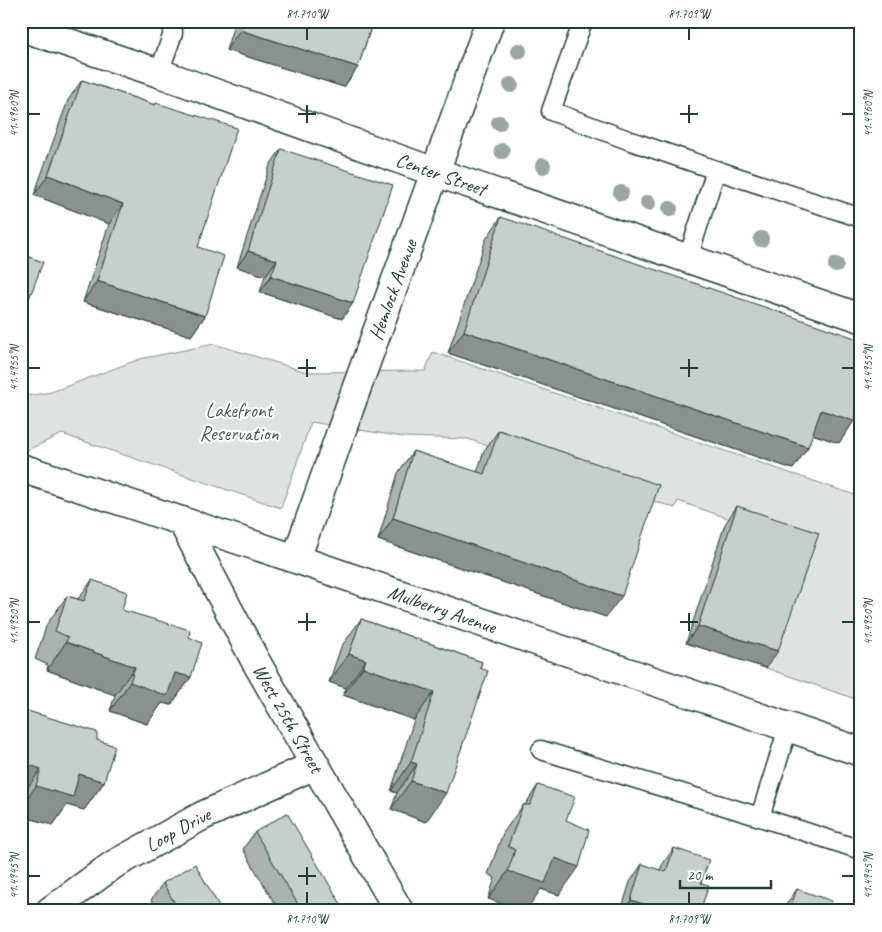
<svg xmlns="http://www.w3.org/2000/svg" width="882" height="932" font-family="Caveat,sans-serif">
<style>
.green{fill:#dee3e2;stroke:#7e908b}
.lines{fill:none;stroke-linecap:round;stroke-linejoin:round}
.lane-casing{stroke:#1f3d34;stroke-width:21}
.street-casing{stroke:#1f3d34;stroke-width:31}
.lane{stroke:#fff;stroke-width:18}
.street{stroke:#fff;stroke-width:28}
.tree{fill:#99a6a3}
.wall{fill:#abb2af;stroke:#1f3d34}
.shaded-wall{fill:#8b918f;stroke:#1f3d34}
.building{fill:#c7cfcc;stroke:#1f3d34}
.ticks{fill:none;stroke:#1f3d34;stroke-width:2}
.labels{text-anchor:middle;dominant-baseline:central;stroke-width:4.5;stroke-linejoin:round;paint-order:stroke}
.street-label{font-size:20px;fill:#1f3d34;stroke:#fff}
.park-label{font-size:20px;fill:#455e57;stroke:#fff}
.neatline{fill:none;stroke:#1f3d34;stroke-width:2}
.ticks-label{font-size:12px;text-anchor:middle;fill:#1f3d34}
</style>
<rect width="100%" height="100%" fill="#fff"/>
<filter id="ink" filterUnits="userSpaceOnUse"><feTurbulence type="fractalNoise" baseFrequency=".02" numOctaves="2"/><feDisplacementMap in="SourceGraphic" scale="10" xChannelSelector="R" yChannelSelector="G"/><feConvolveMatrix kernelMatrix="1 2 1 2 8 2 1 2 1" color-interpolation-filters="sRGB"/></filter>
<g filter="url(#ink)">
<path class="green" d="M214,344L307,372L425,371L433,352L861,497V701L766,668L808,546L678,501L675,508L468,439L403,437L311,422L281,508L62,434L21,453V397L51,392L140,359Z"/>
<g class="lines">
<g class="lane-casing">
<g id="lane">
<path d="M583,21L551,111L628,140L716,170"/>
<path d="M159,73L173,33L172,21"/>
<path d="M688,258L716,170L861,218"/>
<path d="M541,750L760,817L788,728"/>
<path d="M760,817L861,850"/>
</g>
</g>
<g class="street-casing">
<g id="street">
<path id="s1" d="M21,27L159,73L435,172L861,318"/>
<path id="s2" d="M21,468L296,559L861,752"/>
<path id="s3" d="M182,521L255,660L399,911"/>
<path id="s4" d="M296,559L353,398L490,21"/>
<path id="s5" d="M50,911L113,865L202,816L315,765"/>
</g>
</g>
<use href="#lane" class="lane"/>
<use href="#street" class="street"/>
</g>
<g class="tree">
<circle cx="519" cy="51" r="8"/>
<circle cx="511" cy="85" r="8"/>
<circle cx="499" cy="123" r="8"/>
<circle cx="502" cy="151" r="8"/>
<circle cx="543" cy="166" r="8"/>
<circle cx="621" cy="193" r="8"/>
<circle cx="648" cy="203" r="8"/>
<circle cx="670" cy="209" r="8"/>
<circle cx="761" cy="239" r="8"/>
<circle cx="836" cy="265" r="8"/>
</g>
<g class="wall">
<path d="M235,21H373L358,67L344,87L226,50Z"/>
<path d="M82,80L155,105L156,103L198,247L205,316L191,336L83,302L109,224L34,195L68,100Z"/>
<path d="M281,149L353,303L342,319L260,292L265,276L237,267L270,165Z"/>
<path d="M501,217L854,421L839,443L812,434L808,447L793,469L448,353L486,239Z"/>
<path d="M499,430L606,617L378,540L398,473L413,451L477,472L484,451Z"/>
<path d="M737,506L766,668L686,643L725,524Z"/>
<path d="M92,580L122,610L189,637L191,677L171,705L162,703L147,724L110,711L115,695L47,670L48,665L35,659L47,624L67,596L78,599Z"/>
<path d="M361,619L482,662L426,822L391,809L397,793L391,791L414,720L343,695L346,688L329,682L341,647Z"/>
<path d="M21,709L97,740L104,782L84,810L67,805L53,825L21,816Z"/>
<path d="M538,785L566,820L559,895L541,889L488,899L495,878L488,874L503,833L523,805H525Z"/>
<path d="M255,832L345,911H279L243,849Z"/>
<path d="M674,848L701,883L700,911H621L630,882L642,864L660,871L662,865Z"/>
<path d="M163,883L222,911H157L151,900Z"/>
<path d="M797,889L829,911H781L784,909L785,906Z"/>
</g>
<g class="shaded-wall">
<path d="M240,30L358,67L344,87L226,50Z"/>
<path d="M48,175L123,204L109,224L34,195Z"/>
<path d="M248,251L277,260L265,276L237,267Z"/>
<path d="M271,276L353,303L342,319L260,292Z"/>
<path d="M97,281L205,316L191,336L83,302Z"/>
<path d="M464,331L808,447L793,469L448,353Z"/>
<path d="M821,410L854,421L839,443L806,432Z"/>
<path d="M393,518L622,596L606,617L378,540Z"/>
<path d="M698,626L778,651L766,668L686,643Z"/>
<path d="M66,642L135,667L115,695L47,670Z"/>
<path d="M349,654L366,660L346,688L329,682Z"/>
<path d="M363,667L434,692L414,720L343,695Z"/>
<path d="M175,673L191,677L171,705L162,703L147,724L110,711L130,682Z"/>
<path d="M21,762L41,769L21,797Z"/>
<path d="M411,762L417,764L397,793L391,791Z"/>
<path d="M79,774L104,782L84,810L67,805L53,825L21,816V807L36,786Z"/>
<path d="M411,781L446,793L426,822L391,809Z"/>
<path d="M555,858L579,867L559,895L541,889L526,911H523L488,899L508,871Z"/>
<path d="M631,900L653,907L651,911H624Z"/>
</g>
<g class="building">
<path d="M243,21H373L358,67L240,30Z"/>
<path d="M82,80L155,105L156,103L237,128L198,247L224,256L205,316L97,281L123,204L48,175Z"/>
<path d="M281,149L393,185L353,303L271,276L277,260L248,251Z"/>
<path d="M501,217L861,340V402L854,421L821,410L808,447L464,331Z"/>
<path d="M21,254L43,262L21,320Z"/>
<path d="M499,430L659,485L622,596L393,518L413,451L484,474Z"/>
<path d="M737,506L819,533L778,651L698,626Z"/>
<path d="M92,580L127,592L122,610L190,630L189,637L202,643L191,677L175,673L167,696L130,682L135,667L66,642L68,637L55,631L67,596L84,601Z"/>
<path d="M361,619L482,662L480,668L488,671L446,793L411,781L417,764L411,762L434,692L363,667L366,660L349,654Z"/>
<path d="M21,709L97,732V740L115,746L104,782L79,774L73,797L36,786L41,769L21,762Z"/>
<path d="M538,785L575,797L566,820L589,830L579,867L555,858L545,883L508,871L515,850L508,846L523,805H530Z"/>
<path d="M287,813L345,911H302L255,832Z"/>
<path d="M674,848L709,860L701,883L709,885L700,911H652L653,907L631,900L642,864L666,872Z"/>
<path d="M195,864L222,911H179L163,883Z"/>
<path d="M797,889L832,901L829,911H782L783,908L789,911Z"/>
</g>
</g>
<path class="ticks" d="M307,28V40M689,28V40M307,105V123M689,105V123M28,114H40M298,114H316M680,114H698M842,114H854M307,359V377M689,359V377M28,368H40M298,368H316M680,368H698M842,368H854M307,613V631M689,613V631M28,622H40M298,622H316M680,622H698M842,622H854M307,867V885M28,876H40M298,876H316M842,876H854M307,892V904M689,892V904"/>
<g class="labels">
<g class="street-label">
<text stroke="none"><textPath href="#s1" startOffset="445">Center Street</textPath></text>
<text stroke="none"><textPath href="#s4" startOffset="286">Hemlock Avenue</textPath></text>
<text stroke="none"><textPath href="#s2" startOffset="444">Mulberry Avenue</textPath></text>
<text stroke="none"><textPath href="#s3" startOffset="224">West 25th Street</textPath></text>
<text stroke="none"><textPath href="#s5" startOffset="152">Loop Drive</textPath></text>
</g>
<g class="park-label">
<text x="239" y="410">Lakefront<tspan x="239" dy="23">Reservation</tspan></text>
</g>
</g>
<rect width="882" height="932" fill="none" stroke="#fff" stroke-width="55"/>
<path d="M680 880v8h91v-8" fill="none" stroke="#1f3d34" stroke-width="2.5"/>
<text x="687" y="880" font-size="15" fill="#1f3d34" stroke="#ffffff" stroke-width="4" paint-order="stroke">20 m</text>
<rect x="28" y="28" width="826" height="876" class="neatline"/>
<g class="ticks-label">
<text x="307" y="18">81.710°W</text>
<text x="689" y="18">81.709°W</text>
<text transform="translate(14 114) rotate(-90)" y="4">41.4960°N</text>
<text transform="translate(868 114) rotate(-90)" y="4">41.4960°N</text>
<text transform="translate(14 368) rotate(-90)" y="4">41.4955°N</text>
<text transform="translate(868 368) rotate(-90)" y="4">41.4955°N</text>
<text transform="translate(14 622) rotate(-90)" y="4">41.4950°N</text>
<text transform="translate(868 622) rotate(-90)" y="4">41.4950°N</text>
<text transform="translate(14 876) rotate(-90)" y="4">41.4945°N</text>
<text transform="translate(868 876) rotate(-90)" y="4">41.4945°N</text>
<text x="307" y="923">81.710°W</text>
<text x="689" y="923">81.709°W</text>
</g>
</svg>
